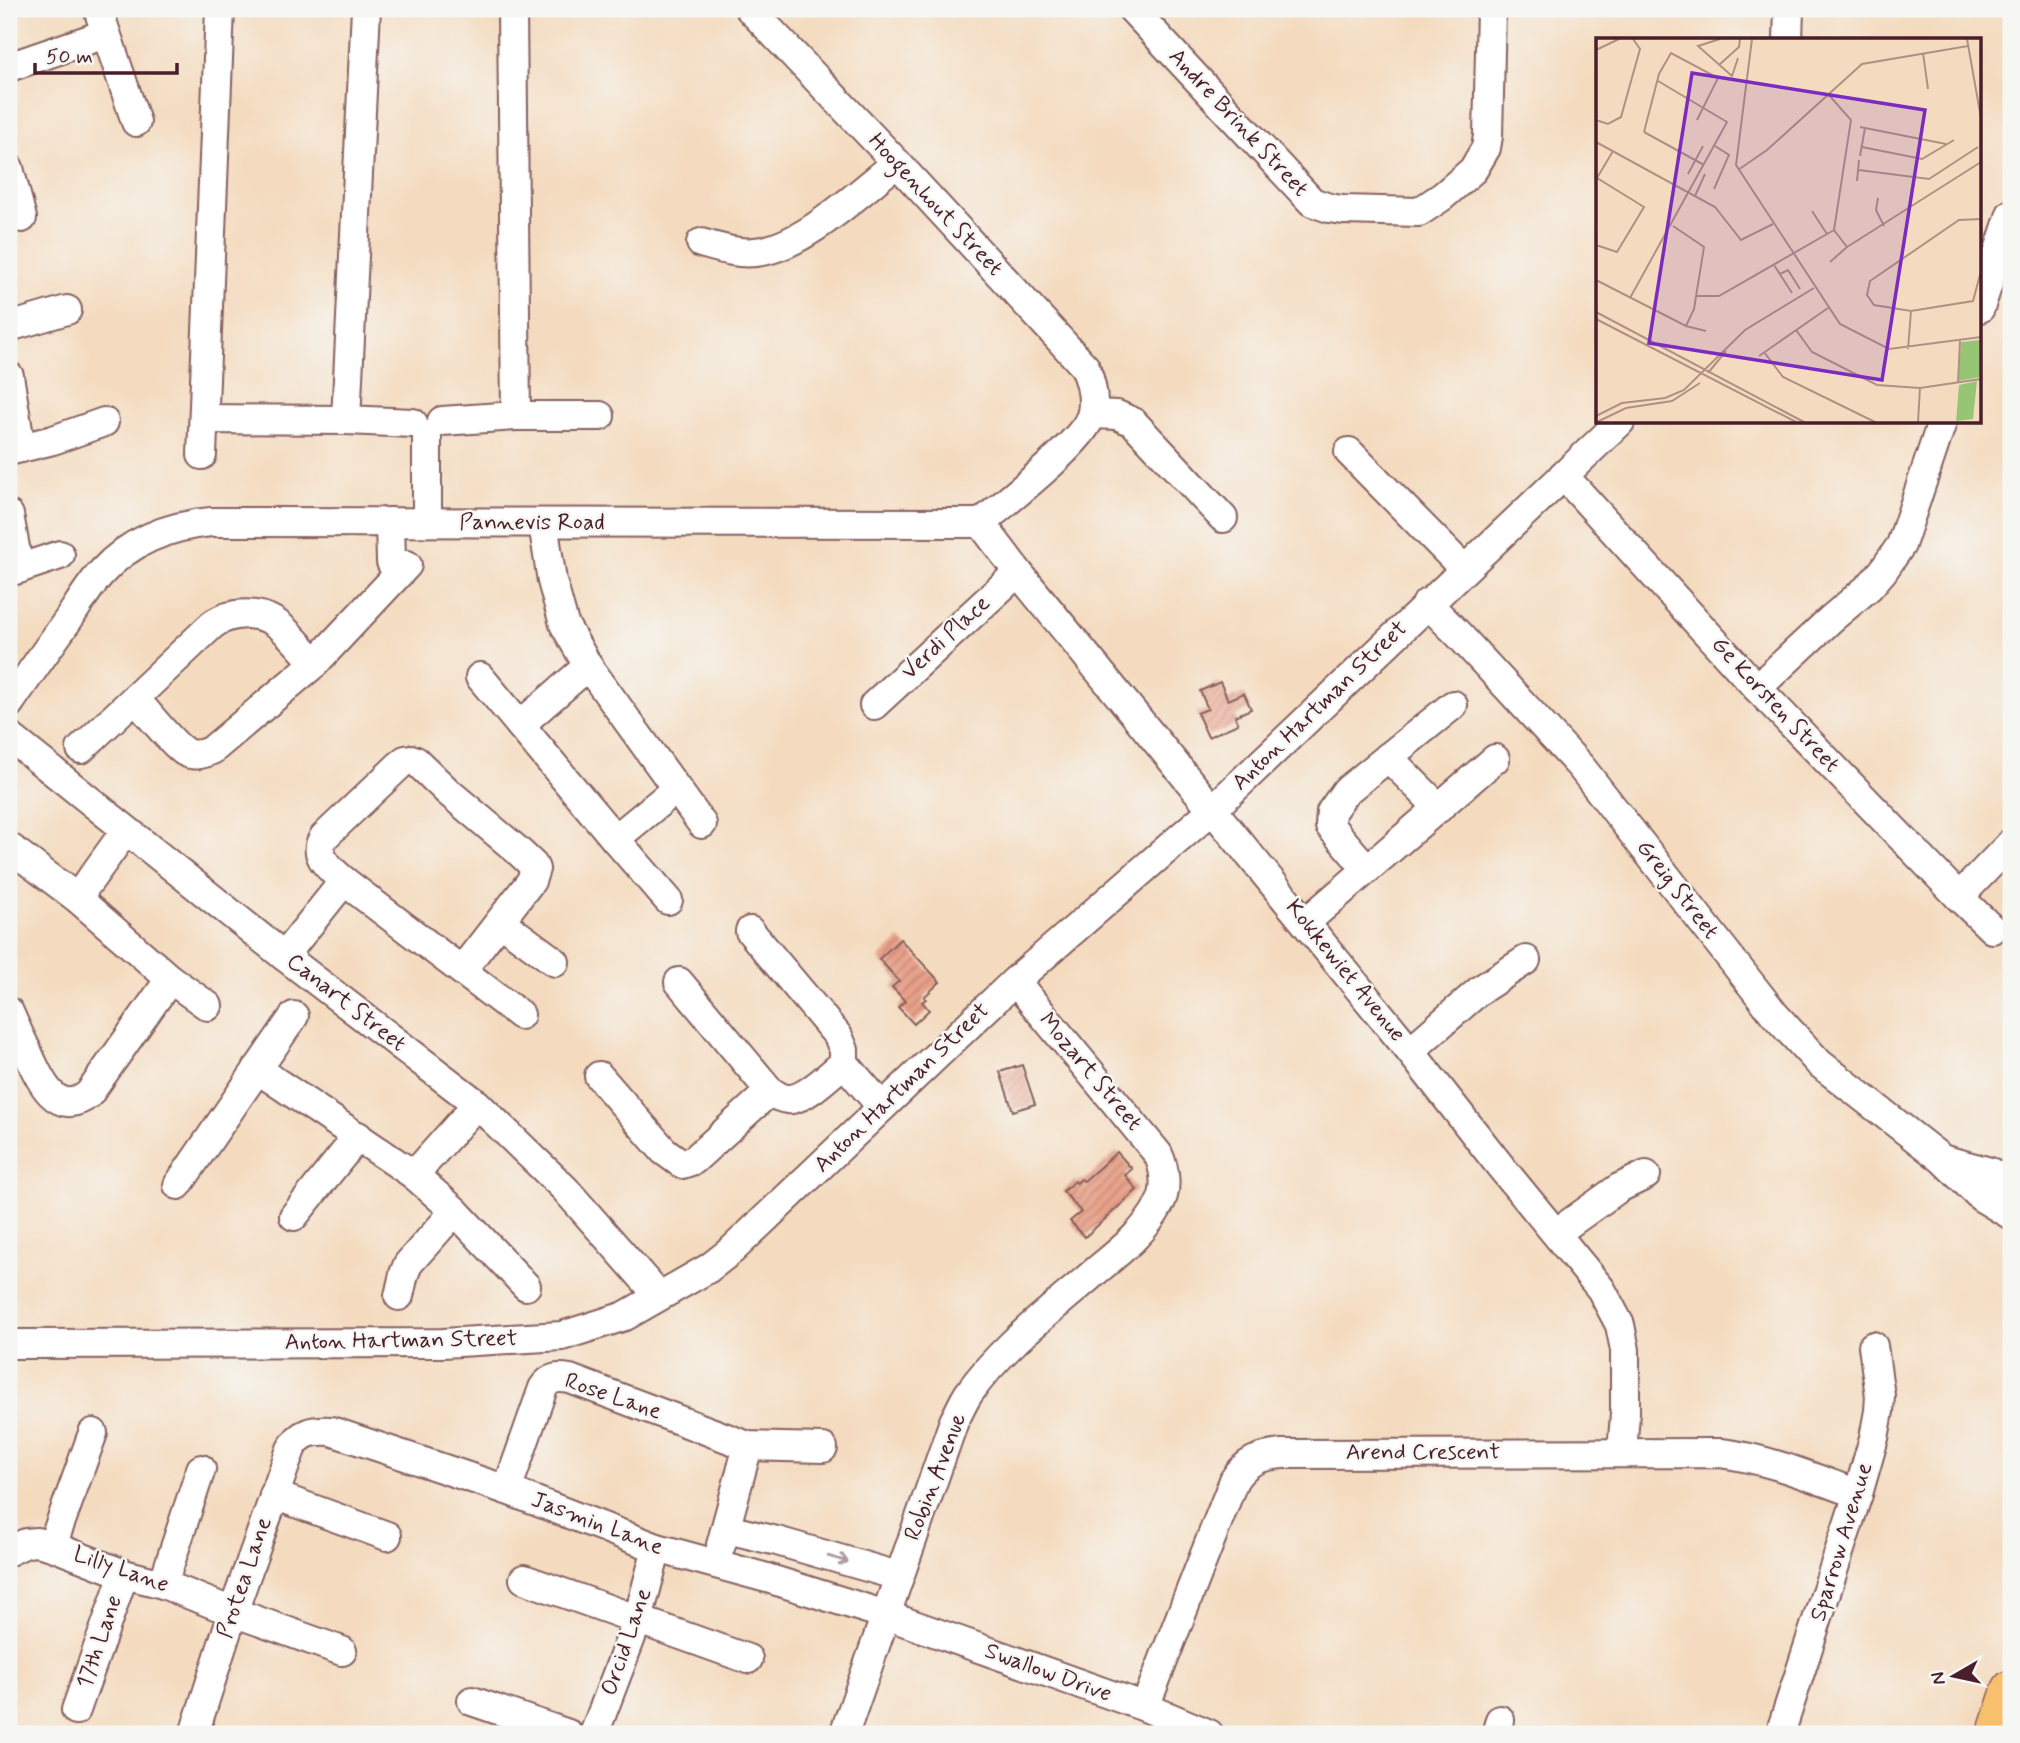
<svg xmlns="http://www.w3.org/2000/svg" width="2020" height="1743" font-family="Mynerve,sans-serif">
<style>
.building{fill:url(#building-hatch)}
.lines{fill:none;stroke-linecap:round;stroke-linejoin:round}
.minor-casing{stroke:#86615f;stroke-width:32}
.major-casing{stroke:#86615f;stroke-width:40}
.minor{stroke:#fff;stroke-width:28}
.major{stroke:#f8bf6c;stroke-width:37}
.oneway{stroke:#ae9aa0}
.labels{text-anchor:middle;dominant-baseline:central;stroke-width:5;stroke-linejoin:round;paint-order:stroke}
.street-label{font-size:23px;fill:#4a1f2b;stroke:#f6f6f2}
.inset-road{fill:none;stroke:#b09084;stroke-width:2}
.view{fill:#7b2cbf;fill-opacity:0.15;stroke:#7b2cbf;stroke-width:3.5}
.inset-edge{fill:none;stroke:#4a1f2b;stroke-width:3.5}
</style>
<defs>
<pattern id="building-hatch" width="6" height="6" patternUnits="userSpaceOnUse" patternTransform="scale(1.75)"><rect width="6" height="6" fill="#e9a189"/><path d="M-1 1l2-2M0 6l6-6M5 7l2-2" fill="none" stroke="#bf8370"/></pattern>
</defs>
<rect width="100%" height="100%" fill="#f6f6f2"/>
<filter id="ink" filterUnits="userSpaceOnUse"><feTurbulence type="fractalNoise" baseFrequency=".0143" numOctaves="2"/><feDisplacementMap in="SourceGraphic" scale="14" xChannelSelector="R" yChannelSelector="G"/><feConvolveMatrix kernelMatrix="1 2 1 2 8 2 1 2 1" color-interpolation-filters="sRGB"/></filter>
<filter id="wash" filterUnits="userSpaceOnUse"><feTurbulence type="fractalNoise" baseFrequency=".00686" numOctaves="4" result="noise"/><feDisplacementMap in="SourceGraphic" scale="28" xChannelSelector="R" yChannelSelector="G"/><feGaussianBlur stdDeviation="1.57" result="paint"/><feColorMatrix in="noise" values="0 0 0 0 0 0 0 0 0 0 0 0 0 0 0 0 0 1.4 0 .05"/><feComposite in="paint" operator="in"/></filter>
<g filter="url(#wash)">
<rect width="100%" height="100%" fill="#f4dbbf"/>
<g id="blocks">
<g class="building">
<path d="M1220,682L1228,700L1244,693L1251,709L1235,716L1238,724L1208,737L1197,713L1208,709L1200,691Z"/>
<path d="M900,939L940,982L924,997L926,999L922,1002L929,1010L914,1024L898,1007L905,1001L892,987L899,981L879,959Z"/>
<path d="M1022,1065L1035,1104L1013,1111L1000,1072Z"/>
<path d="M1117,1152L1132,1169L1125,1175L1137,1190L1085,1237L1070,1221L1081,1212L1063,1191L1075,1181L1077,1183L1081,1179L1084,1181Z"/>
</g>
</g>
</g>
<g filter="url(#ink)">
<use href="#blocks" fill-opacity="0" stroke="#86615f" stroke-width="2"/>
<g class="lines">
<g class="minor-casing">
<g id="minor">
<path d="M98,9L136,122"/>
<path d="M512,9L516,416"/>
<path d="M1132,9L1312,202L1329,208L1343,210L1419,212L1443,196L1473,170L1486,148L1488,136L1491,9"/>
<path d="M1788,40L1789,9"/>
<path d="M9,67L105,34"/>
<path d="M9,168L22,218"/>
<path d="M701,243C719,248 737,254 755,252C803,248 859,192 897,163"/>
<path d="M1980,308L2011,214"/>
<path d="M9,327L67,310"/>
<path d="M9,376L21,448"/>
<path d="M1092,414L1117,415L1133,422L1223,518"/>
<path d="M204,419L346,420L413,423"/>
<path d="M346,420L366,9"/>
<path d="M442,421L516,416H600"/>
<path d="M427,435V522"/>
<path d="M9,451L53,440L104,422"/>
<path d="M1349,452L1464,569"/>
<path d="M202,455L220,9"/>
<path d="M1563,475L1757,688L1959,897L1992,929"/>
<path d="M9,515L19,569"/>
<path d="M390,522L391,562L397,574"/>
<path d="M543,523L552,581L564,624L588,666L702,824"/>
<path d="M981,523L1018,572L1410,1051L1501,1167L1601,1289L1620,1325L1625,1350V1414L1622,1452"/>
<path d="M9,572L60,555"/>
<path d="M1427,603L1458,634L1581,767L1775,1015L1819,1063L1942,1159L1981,1197L2011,1215"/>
<path d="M480,677L615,839L668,900"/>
<path d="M1757,688L1831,619L1869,587L1883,571L1901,545L1942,422"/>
<path d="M135,698C145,710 173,745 185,752C194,757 203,754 212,750L315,663L407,565"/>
<path d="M9,704C28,676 48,648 68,620C79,604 89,586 102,572C131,540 169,526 211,522L981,523C1006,502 1083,442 1091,416C1096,400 1091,382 1085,367L897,163L750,9"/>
<path d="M874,705L1018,572"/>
<path d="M520,725L588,666"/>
<path d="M9,736L284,956L477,1104L565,1189L658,1295"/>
<path d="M81,749L212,625C231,611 261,610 280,626C293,637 304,651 315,663"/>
<path d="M1388,757L1439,808"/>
<path d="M615,839L676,789"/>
<path d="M9,847L77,898L170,979L208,1006"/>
<path d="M1367,869L1330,826L1331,812L1345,792L1453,705"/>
<path d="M1959,897L2011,843"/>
<path d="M77,898L126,830"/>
<path d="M501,922L555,962"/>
<path d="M1306,922L1495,759"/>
<path d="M750,931L838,1036L844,1050V1063L882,1107"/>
<path d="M284,956L344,881"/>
<path d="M462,970L531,881L535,869L533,865L517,850L447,791L416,761L411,759L405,760L324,837C311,856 331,869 344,881L520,1015"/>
<path d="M679,982L770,1091C777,1096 783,1100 791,1099C808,1097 830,1074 844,1063"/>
<path d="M9,1012C15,1026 21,1039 28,1053C39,1078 56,1120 89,1094L170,979"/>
<path d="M1410,1051L1480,990L1526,960"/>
<path d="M257,1069L414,1175L455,1211L526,1286"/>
<path d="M599,1076L664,1151L682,1164L694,1160L770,1091"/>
<path d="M1945,1160L1990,1172L2011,1184"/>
<path d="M414,1175L477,1104"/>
<path d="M178,1185L294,1016"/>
<path d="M294,1216L358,1136"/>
<path d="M1556,1233L1619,1188L1646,1175"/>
<path d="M399,1296L404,1274L408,1264L455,1211"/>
<path d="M9,1344L443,1343L562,1336L625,1316L709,1268L732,1250L1015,981L1213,809L1620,422"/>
<path d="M507,1490L543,1388C550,1377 558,1377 570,1379L748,1446L823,1448"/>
<path d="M274,1495L387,1536"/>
<path d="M727,1529L777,1541L898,1576"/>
<path d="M721,1545L748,1446"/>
<path d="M52,1546L93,1433"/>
<path d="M9,1551L26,1543L37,1542L52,1546L124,1574L163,1584L233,1612L342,1651"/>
<path d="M524,1579L748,1659"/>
<path d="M163,1584L201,1469"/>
<path d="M472,1701L568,1734"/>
<path d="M1145,1707L1234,1480C1246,1461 1260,1456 1282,1454L1721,1453C1769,1459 1813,1478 1858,1494"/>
<path d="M76,1710L124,1574"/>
<path d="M194,1734L233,1612L291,1449C300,1432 313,1430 331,1431L507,1490L657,1548L767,1578L886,1615L1145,1707L1209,1734"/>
<path d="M594,1734L638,1619L657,1548"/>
<path d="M844,1734L954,1421C959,1412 963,1402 969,1393C1003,1345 1053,1309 1096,1271C1119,1252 1145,1232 1159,1205C1168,1190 1165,1169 1158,1154L1015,981"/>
<path d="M1496,1734L1500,1720"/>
<path d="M1780,1734L1858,1494L1874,1438L1879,1411L1880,1396L1873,1346"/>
</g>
</g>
<g class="major-casing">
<path id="major" d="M1996,1734L2011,1689"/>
</g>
<use href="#minor" class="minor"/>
<use href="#major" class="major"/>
</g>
<defs><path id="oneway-shaft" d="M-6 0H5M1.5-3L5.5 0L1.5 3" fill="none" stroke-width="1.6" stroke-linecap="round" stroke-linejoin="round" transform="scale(1.75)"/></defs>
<use class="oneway" href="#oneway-shaft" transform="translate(838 1559) rotate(16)"/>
</g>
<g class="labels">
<g class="street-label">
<text transform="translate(1238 123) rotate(47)">Andre Brink Street</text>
<text transform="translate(935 205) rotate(47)">Hoogenhout Street</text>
<text x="532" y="523">Pannevis Road</text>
<text transform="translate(946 638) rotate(-43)">Verdi Place</text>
<text transform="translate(1775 705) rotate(47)">Ge Korsten Street</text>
<text transform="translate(1320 706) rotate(-44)">Anton Hartman Street</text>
<text transform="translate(1677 890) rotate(52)">Greig Street</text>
<text transform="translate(1345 971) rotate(51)">Kokkewiet Avenue</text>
<text transform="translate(346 1003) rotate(38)">Canart Street</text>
<text transform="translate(1090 1072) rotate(50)">Mozart Street</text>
<text transform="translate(902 1088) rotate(-44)">Anton Hartman Street</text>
<text transform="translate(401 1341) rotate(-1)">Anton Hartman Street</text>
<text transform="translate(613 1397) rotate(19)">Rose Lane</text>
<text x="1423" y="1453">Arend Crescent</text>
<text transform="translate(936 1477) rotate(-69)">Robin Avenue</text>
<text transform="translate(597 1524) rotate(21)">Jasmin Lane</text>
<text transform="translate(1842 1542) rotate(-73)">Sparrow Avenue</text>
<text transform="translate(121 1570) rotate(19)">Lilly Lane</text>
<text transform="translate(245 1578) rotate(-71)">Protea Lane</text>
<text transform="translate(100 1642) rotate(-71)">17th Lane</text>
<text transform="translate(627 1642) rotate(-71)">Orcid Lane</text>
<text transform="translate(1048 1673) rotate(20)">Swallow Drive</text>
</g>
</g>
<g transform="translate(1596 38)">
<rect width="385" height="385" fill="#f4dbbf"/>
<path d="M385,302V339L362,343L365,304ZM381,343L377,381L360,383L363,347Z" fill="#96c574"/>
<path class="inset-road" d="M124,1L102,8L136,38L142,20M156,1L140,127L244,286L293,311L385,299M371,1L385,80M0,12L23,1M327,15L332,51M123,27L143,9L144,1M232,56L255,82L238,192L251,209M0,82L12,86L25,79L44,11L37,1M264,89L350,106M48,94L63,36L75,15L122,40L101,82M48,94L108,127M0,104L119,169L145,202L177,186M266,109L326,121L358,102M264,118L269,90M142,132L171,112L266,26L372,8M263,132L333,141L382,109M92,136L107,108M1,140L17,113M261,143L263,122M118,151L133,117L119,108M99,158L109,136M282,160L280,172L288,188M216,173L231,196M385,181L363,182L274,243L271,257L278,267L315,273L377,263L385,233M77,188L108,209L98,271L90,288M0,207L21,214L48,169L1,140M251,209L385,124M234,224L251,209M178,227L196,255M184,236L192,232L204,251M0,242L90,288L110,293M101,258H123L238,192M34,260L131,84L62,43M0,274L208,384M0,281L200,384M200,292L216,314L281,347L324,350L385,341M312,311L315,273M168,314L187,339L279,384M163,318L232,270M112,335L130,313M362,344L364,303M0,378L26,365L69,360L88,352L149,292L218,250M1,384L30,370L76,363L104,345M322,384L324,350"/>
<path class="view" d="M96,35L329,72L286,342L53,305Z"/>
<rect width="385" height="385" class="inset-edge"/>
</g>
<rect width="2020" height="1743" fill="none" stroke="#f6f6f2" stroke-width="35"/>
<g transform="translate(1954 1676) rotate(261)" stroke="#f6f6f2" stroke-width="5" paint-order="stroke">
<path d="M0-5L12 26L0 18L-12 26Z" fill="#4a1f2b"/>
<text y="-10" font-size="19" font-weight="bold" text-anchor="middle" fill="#4a1f2b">N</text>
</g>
<path d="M35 63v10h142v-10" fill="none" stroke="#4a1f2b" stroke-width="3.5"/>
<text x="46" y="63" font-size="21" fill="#4a1f2b" stroke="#f6f6f2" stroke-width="5" paint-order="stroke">50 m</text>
</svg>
